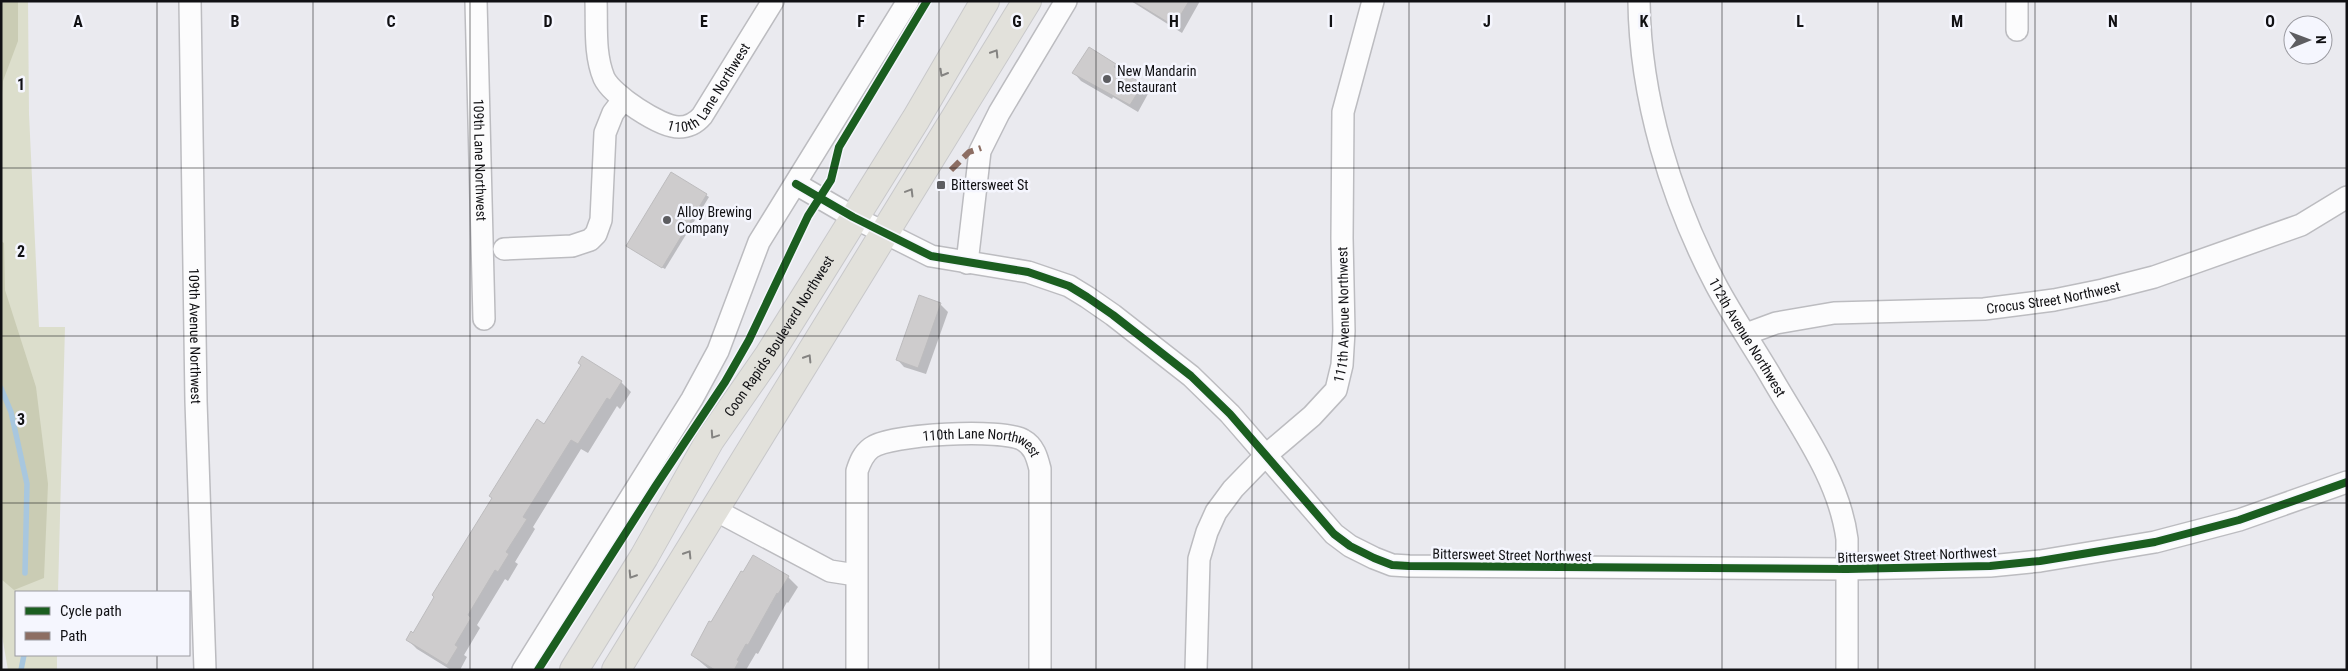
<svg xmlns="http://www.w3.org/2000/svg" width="2348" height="671" font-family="'Roboto Condensed',sans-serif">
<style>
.green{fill:#dcdecc}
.forest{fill:#caccb4}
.shadow{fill:#0003}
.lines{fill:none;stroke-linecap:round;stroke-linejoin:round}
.stream{stroke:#a8c7df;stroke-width:5.5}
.building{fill:#cecccd;stroke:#bdbcbe}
.minor-casing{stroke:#bcbcc0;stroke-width:24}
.major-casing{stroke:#c8c8ca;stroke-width:30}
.minor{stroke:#fcfcfd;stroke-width:21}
.major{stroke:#e2e1db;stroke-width:28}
.quiet{stroke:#8d6e63;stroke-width:6;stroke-dasharray:12 6;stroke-linecap:butt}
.cycleway-casing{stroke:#f5f6fe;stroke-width:11}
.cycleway{stroke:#1b5e20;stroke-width:8}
.oneway{stroke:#848381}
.grid{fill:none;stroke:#111114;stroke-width:1;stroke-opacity:0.55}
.poi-dot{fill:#5d5d61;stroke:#f5f6fe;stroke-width:2}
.labels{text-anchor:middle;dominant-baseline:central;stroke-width:5;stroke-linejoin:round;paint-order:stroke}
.poi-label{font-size:14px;fill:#111114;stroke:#f5f6fe;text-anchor:start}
.street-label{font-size:14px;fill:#111114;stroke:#f5f6fe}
.grid-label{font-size:16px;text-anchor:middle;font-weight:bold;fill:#111114;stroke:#f5f6fe;stroke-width:5;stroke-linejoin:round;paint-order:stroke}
</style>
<rect width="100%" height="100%" fill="#eaeaef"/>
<path class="green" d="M1,1H28L29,114L39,327H65L58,592H16V655H57V670H8L1,630Z"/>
<g class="forest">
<path d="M1,1H18V41L3,81L1,106Z"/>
<path d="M1,241L4,243L5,290L36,387L48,484L44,578L14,590L1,579Z"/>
</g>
<g class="shadow">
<path d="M1131,1H1200L1182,33Z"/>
<path d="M1089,49L1115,65L1149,92L1138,112L1113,97L1112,99L1081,81L1074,73Z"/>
<path d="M672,174L709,197L665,269L630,248Z"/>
<path d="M940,304L948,312L926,374L904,367L897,359Z"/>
<path d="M621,382L631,392L620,409L617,406L588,453L581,449L533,527L535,529L515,562L518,564L508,581L505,579L477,625L480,628L464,655L467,657L460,670H451L417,649L407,639L414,635L545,425Z"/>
<path d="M788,577L798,587L788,603L787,602L758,654L756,653L746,670H710L692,655L712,624Z"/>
</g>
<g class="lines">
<g class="stream">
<path d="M1,388L11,412L27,484L25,573"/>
<path d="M21,670L24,655"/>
</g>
</g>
<g class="building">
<path d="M1133,1H1189L1174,26Z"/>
<path d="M1089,47L1116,64L1114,67L1143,84L1130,105L1072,73Z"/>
<path d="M671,172L707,194L662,268L626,246Z"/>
<path d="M919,295L941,303L918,368L896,360Z"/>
<path d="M582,356L622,381L610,400L607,398L578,444L571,440L523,517L527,519L506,552L509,554L498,572L495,570L468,615L471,618L455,645L458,647L447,665L406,640L411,631L413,633L434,597L432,595L492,498L489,496L537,419L544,424L581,365L578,363Z"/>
<path d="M753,555L789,576L778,594L777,593L748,645L746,644L737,660L739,661L734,670H715L691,655L709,621L711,622L741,571L743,572Z"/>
</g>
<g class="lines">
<g class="minor-casing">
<g id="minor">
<path id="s1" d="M190,1L196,401L205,670"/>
<path id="s2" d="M476,1L484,319"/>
<path id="s3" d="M596,1C597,26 594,54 604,78C612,95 660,127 679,127C689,127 696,123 702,116L773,1"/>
<path id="s4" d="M1639,1C1640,98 1671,199 1716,285C1732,315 1751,343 1769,373C1799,426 1839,478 1847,539V670"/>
<path d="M2017,30V1"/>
<path d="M796,184L853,217L931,256L1028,272L1069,286L1087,297L1113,315L1191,376L1230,414L1334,534L1350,546L1374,558L1392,565L1409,566L1847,569L1990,566L2040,561L2155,542L2239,520L2347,482"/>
<path d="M504,249L572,246L590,240L596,234L601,220L605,133L613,113L623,100"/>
<path d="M967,263L980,151L999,113L1066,1"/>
<path id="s5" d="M1746,334L1776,323L1834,313L1984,309L2054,300L2103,290L2154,277L2301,225L2347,197"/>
<path d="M715,510L830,571L856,575"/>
<path d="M523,670L692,399L718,351L759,242L908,1"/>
<path id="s6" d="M857,670V471C860,462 863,454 871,448C889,434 1003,428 1023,440C1034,446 1037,457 1040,469V670"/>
<path id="s7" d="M1196,670L1199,559L1207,532L1216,512L1233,489L1265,456L1312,416L1336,390L1342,365L1344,331L1342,238L1343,112L1373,1"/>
</g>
</g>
<g class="major-casing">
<g id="major">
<path id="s8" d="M574,670L644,557L710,440L769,355L916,119L985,1"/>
<path d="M616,670L1027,1"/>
</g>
</g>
<use href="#minor" class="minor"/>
<use href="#major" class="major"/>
<path class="quiet" d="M951,170L969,152L981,148"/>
<g class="cycleway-casing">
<g id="cycleway">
<path d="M796,184L853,217L931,256L1028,272L1069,286L1087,297L1113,315L1191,376L1230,414L1334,534L1350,546L1374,558L1392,565L1409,566L1847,569L1990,566L2040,561L2155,542L2239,520L2347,482"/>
<path d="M538,670L655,487L725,382L749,340L808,216L831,180L839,147L927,1"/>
</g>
</g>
<use href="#cycleway" class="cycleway"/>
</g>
<defs><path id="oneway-chevron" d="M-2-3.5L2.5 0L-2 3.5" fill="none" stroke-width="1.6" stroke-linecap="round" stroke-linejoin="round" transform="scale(1.25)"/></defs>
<g class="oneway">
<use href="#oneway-chevron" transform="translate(995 53) rotate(-58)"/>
<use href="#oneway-chevron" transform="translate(943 73) rotate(120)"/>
<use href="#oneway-chevron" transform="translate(910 192) rotate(-59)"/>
<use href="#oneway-chevron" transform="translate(808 358) rotate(-58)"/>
<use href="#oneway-chevron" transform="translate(714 435) rotate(124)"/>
<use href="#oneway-chevron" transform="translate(688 554) rotate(-58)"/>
<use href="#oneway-chevron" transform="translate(632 575) rotate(122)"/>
</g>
<path class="grid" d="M157,1V592M313,1V670M470,1V670M626,1V670M783,1V670M939,1V670M1096,1V670M1252,1V670M1409,1V670M1565,1V670M1722,1V670M1878,1V670M2035,1V670M2191,1V670M1,168H2347M1,336H2347M1,503H2347M157,655V670"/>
<g class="poi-dot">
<circle cx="1107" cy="79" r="5"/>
<rect x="936" y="180" width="10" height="10" rx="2.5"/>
<circle cx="667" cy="220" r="5"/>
</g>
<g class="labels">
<g class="poi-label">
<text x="1117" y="71">New Mandarin<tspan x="1117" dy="16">Restaurant</tspan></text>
<text x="951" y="185">Bittersweet St</text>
<text x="677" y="212">Alloy Brewing<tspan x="677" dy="16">Company</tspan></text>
</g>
<g class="street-label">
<text stroke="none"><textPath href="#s3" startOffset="219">110th Lane Northwest</textPath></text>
<text stroke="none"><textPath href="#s2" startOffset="159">109th Lane Northwest</textPath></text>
<text stroke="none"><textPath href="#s5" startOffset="311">Crocus Street Northwest</textPath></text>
<text stroke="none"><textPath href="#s7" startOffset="409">111th Avenue Northwest</textPath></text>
<text stroke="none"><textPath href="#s8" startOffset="392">Coon Rapids Boulevard Northwest</textPath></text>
<text stroke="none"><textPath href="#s1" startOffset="335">109th Avenue Northwest</textPath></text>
<text stroke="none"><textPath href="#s4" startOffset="358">112th Avenue Northwest</textPath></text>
<text stroke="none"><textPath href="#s6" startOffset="341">110th Lane Northwest</textPath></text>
<text transform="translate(1512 555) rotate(1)">Bittersweet Street Northwest</text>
<text transform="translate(1917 555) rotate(-2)">Bittersweet Street Northwest</text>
</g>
</g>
<g class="grid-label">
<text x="78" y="27">A</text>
<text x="235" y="27">B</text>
<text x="391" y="27">C</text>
<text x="548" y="27">D</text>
<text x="704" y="27">E</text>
<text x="861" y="27">F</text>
<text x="1017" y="27">G</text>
<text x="1174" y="27">H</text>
<text x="1331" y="27">I</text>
<text x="1487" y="27">J</text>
<text x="1644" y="27">K</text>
<text x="1800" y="27">L</text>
<text x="1957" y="27">M</text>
<text x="2113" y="27">N</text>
<text x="2270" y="27">O</text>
<text x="21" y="90">1</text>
<text x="21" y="257">2</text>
<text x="21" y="425">3</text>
</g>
<rect width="2348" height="671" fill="none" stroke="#111114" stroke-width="5"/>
<rect x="15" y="591" width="175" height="65" fill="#f5f6fe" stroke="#9a9aa0"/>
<rect x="25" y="607" width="25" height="8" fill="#1b5e20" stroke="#9a9aa0"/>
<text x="60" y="616" font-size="15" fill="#111114">Cycle path</text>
<rect x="25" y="632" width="25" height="8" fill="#8d6e63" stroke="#9a9aa0"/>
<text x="60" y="641" font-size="15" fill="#111114">Path</text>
<g transform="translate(2308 40) rotate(89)"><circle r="24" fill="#f5f6fe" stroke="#9a9aa0"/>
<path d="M0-4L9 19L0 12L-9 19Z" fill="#5d5d61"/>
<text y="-8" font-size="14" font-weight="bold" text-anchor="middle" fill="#111114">N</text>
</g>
</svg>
